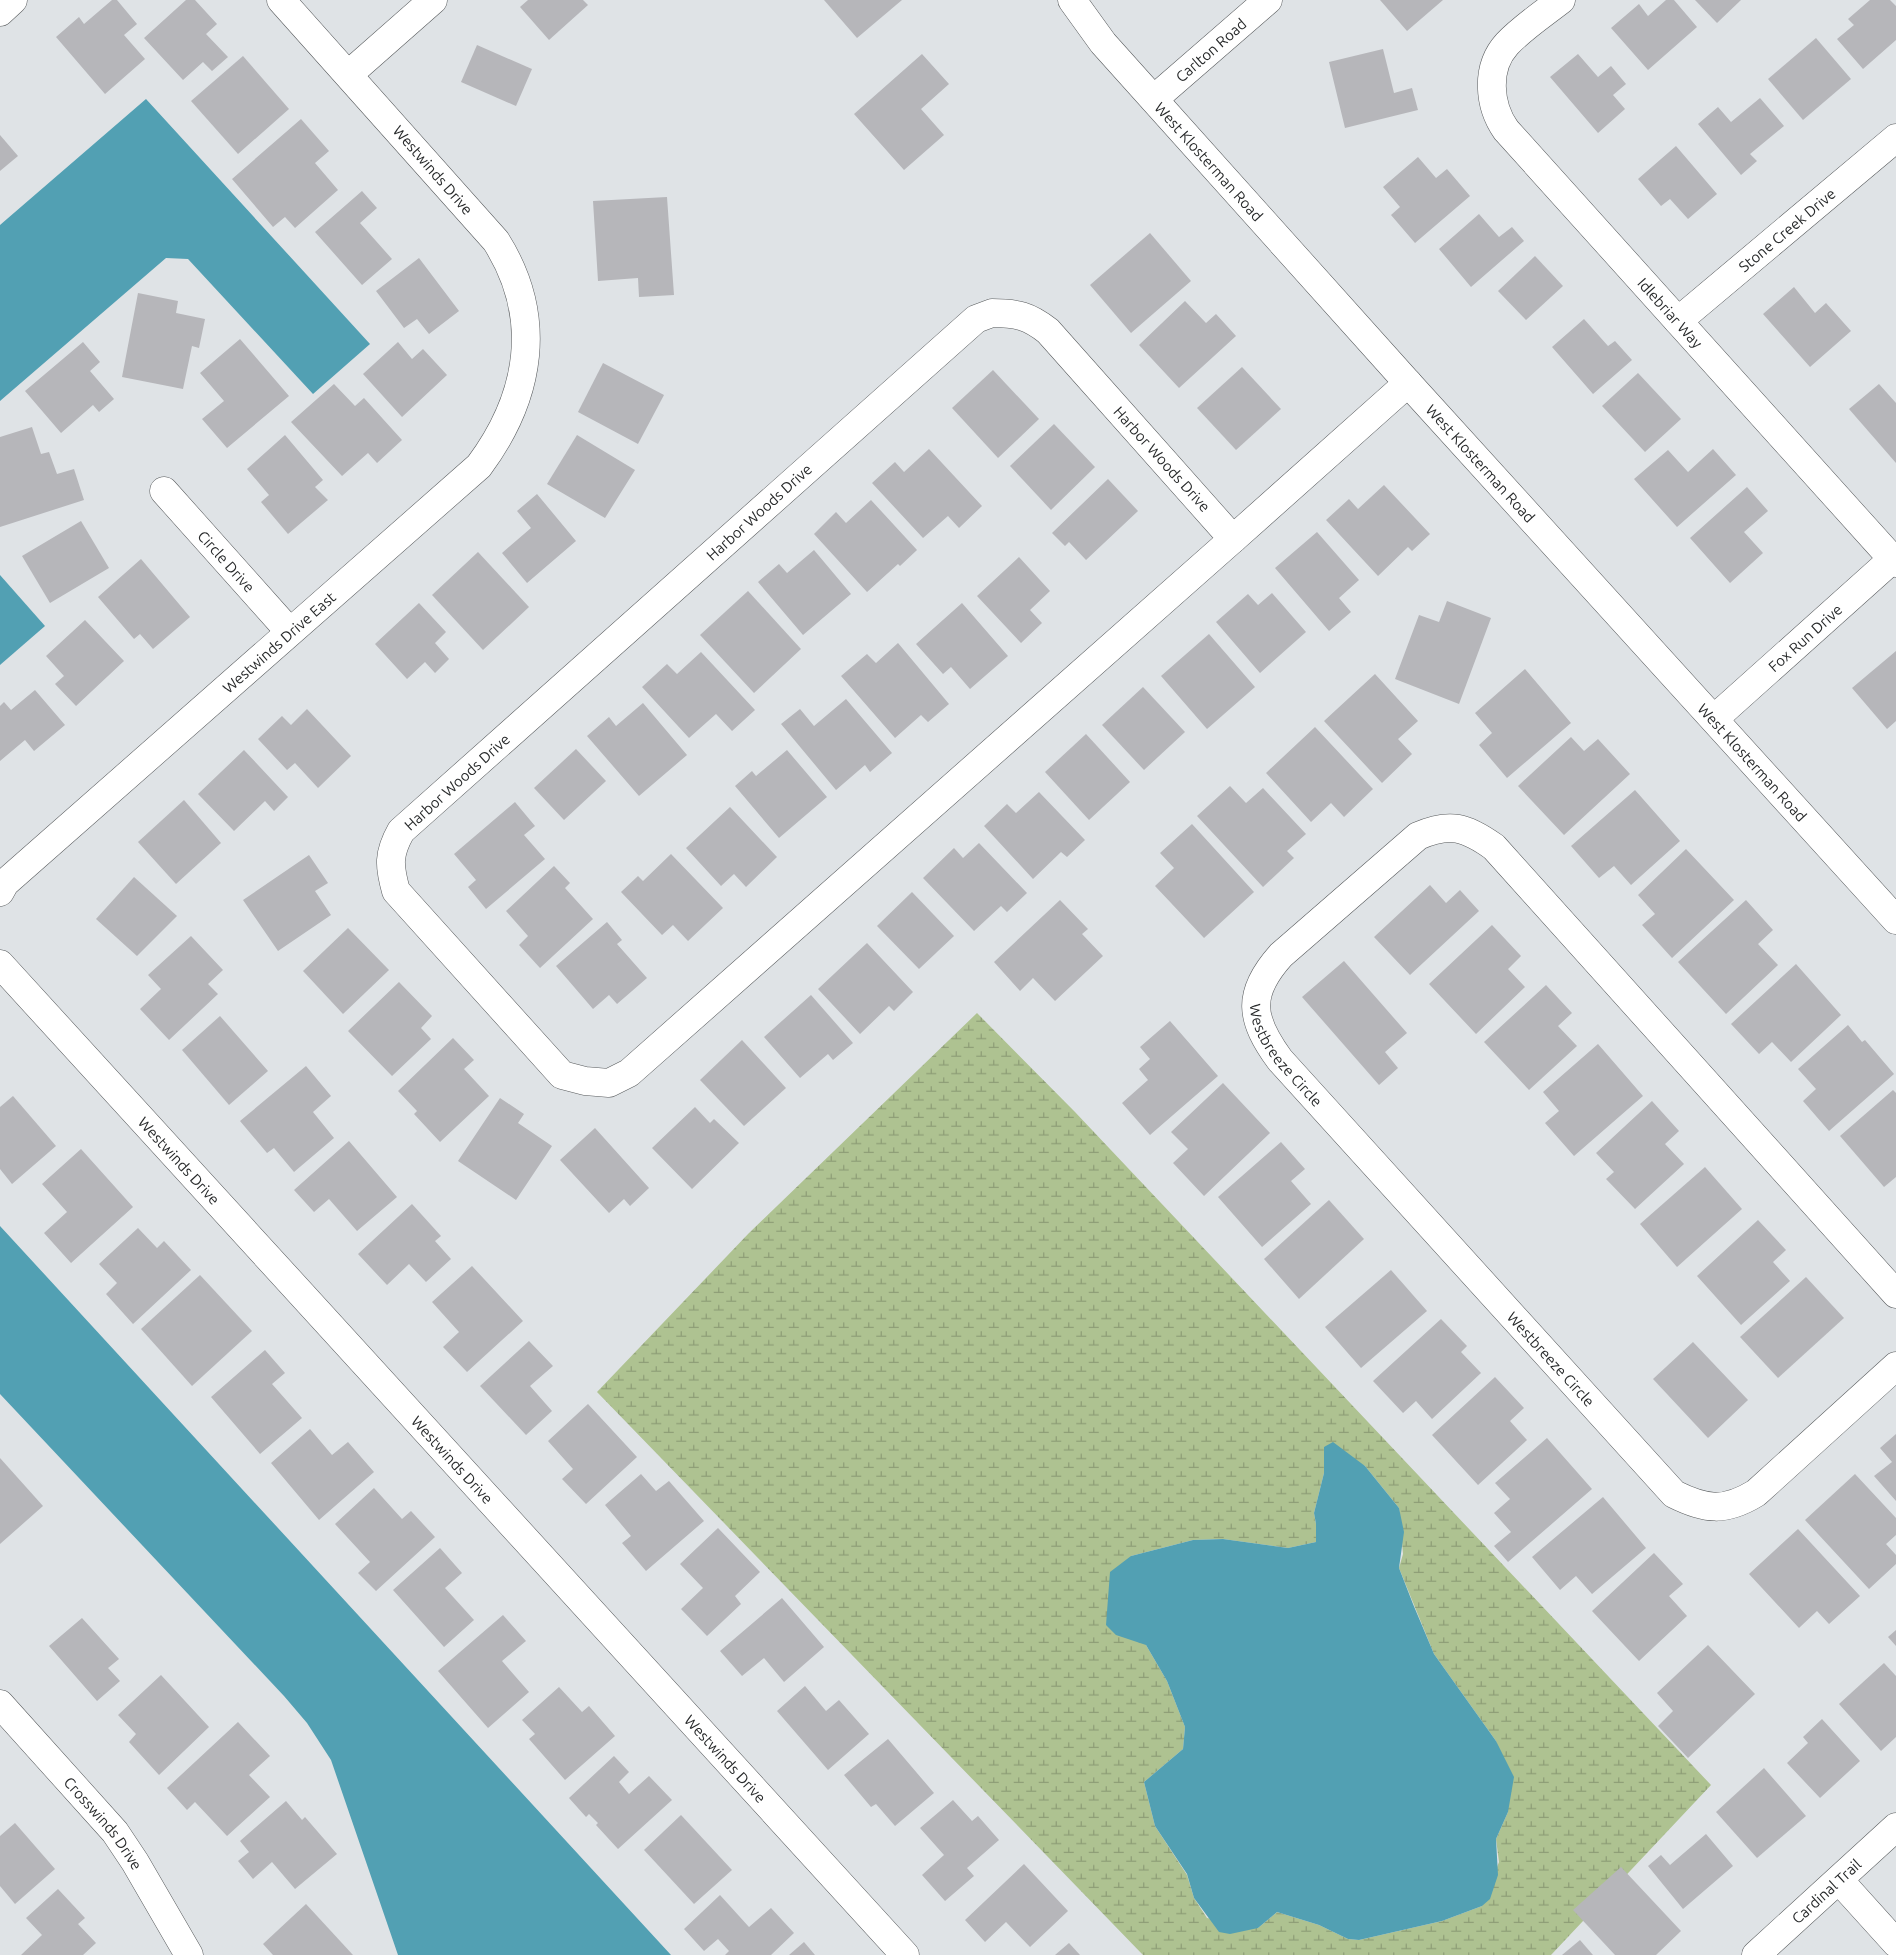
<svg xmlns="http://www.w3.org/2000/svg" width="1896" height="1955" font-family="Ubuntu,sans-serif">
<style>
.wetland{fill:url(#wetland-marsh);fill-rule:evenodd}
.water{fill:#52a0b3}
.building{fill:#b6b6ba}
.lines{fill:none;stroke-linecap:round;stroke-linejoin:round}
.minor-casing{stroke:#585b5d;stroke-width:29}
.minor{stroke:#fff;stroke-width:28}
.labels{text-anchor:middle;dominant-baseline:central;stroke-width:4;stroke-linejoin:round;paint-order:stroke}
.street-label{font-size:15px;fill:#282a2b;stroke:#fff}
</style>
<defs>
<pattern id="wetland-marsh" width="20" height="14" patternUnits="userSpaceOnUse" patternTransform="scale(1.25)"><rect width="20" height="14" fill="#aec291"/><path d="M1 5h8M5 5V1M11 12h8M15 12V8" fill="none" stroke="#8e9e77"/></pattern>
</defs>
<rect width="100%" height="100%" fill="#dfe3e6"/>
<path class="wetland" d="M977,1013L1075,1112L1711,1785L1551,1955H1143L597,1392L749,1233ZM1324,1447L1365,1466L1399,1508L1403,1554L1399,1568L1434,1654L1496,1741L1508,1812L1496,1839L1499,1862L1482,1906L1442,1921L1359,1940L1348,1939L1319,1925L1277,1912L1258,1928L1207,1918L1194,1898L1187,1875L1155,1826L1144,1782L1183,1749L1185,1727L1167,1681L1146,1645L1131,1556L1193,1540L1223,1539L1288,1548L1316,1542V1524L1314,1513L1324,1473Z"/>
<g class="water">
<path d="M146,99L370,344L313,394L188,259L166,258L0,401V225Z"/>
<path d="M0,575L45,626L0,665Z"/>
<path d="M0,1226L671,1955H398L331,1760L307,1723L284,1696L0,1394Z"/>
<path d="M1333,1442L1365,1466L1399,1508L1404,1532L1399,1568L1413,1604L1434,1654L1496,1741L1514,1777L1508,1812L1496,1839L1498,1875L1490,1899L1482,1906L1442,1921L1359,1940L1348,1939L1319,1925L1277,1912L1258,1928L1230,1934L1219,1932L1194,1898L1187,1874L1155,1826L1144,1782L1183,1749L1185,1727L1167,1681L1146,1645L1116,1635L1106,1625L1110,1572L1131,1556L1193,1540L1223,1539L1288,1548L1316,1542V1524L1314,1513L1324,1473V1447Z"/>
</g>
<g class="building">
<path d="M112,0H117L137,24L124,35L145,59L105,94L56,37L79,17L84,24Z"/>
<path d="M186,0H195L217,24L206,34L228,57L212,71L203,62L183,80L144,38Z"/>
<path d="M528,0H583L588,5L549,40L520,7Z"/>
<path d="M824,0H902L857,38Z"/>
<path d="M1380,0H1443L1407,31Z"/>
<path d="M1666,0H1674L1697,27L1648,70L1611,28L1639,4L1648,16Z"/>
<path d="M1695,0H1741L1717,23Z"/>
<path d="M1870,0H1890L1896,6V40L1863,69L1837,39L1854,25L1848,19Z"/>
<path d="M1816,38L1851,79L1803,120L1768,79Z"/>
<path d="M477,45L532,69L516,106L461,82Z"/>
<path d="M1383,49L1394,93L1412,88L1418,110L1345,128L1329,62Z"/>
<path d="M922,54L949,84L921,109L944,135L904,170L854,114Z"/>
<path d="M1578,54L1598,77L1611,66L1626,84L1613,95L1625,109L1598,133L1550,77Z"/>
<path d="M243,56L289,109L238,154L191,101Z"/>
<path d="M1760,98L1784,126L1750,154L1757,161L1741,175L1698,124L1718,107L1731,122Z"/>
<path d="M301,119L329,151L315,163L338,190L295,228L285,217L273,227L232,179Z"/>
<path d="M0,135L18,156L0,171Z"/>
<path d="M1676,146L1717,194L1688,219L1670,199L1661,206L1638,179Z"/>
<path d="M1418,157L1436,178L1447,169L1470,196L1415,243L1391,215L1400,207L1383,187Z"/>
<path d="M362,191L377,208L360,223L392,259L362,285L315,232Z"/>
<path d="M667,197L674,295L639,297L638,278L598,281L593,201Z"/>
<path d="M1479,214L1499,237L1512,227L1524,241L1471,287L1439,249Z"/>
<path d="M1150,233L1191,281L1131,333L1090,285Z"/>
<path d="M1535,256L1563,286L1526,320L1498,291Z"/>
<path d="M419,258L459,311L429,334L417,319L404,328L376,291Z"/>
<path d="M1794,287L1815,313L1826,303L1851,331L1810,367L1763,314Z"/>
<path d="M138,293L178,301L176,313L205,319L199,348L192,346L183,389L122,377Z"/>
<path d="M1185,301L1206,323L1216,314L1236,336L1179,388L1139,345Z"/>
<path d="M1584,319L1608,346L1615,341L1632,360L1593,394L1552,347Z"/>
<path d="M240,339L289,396L227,448L202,419L224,401L200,373Z"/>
<path d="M83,342L100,362L90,371L114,399L99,412L93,405L61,433L25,391Z"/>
<path d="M398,342L412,359L423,349L447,375L402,417L363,374Z"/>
<path d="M603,363L664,395L638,444L578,412Z"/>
<path d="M1242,367L1281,409L1236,450L1197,408Z"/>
<path d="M993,370L1039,419L998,458L952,408Z"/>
<path d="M1638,373L1681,419L1645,452L1602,406Z"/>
<path d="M334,384L355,406L364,398L402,440L377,463L368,453L342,476L291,422Z"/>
<path d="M1879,384L1896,403V463L1849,409Z"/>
<path d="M1054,424L1095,467L1051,510L1010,466Z"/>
<path d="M32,427L41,454L49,452L57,474L74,469L84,500L0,527V437Z"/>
<path d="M285,435L323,480L315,487L328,500L288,534L261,502L269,495L247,469Z"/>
<path d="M577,435L635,470L605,518L547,484Z"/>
<path d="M929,449L982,506L959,528L948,516L923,538L872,483L895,462L904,472Z"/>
<path d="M1713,449L1736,475L1677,527L1634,479L1668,450L1688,472Z"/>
<path d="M1108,479L1138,511L1086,560L1069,542L1065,546L1052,533Z"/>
<path d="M1384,485L1430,534L1412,551L1408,547L1378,576L1326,520L1349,499L1358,509Z"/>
<path d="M1747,487L1768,511L1744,532L1763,553L1730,583L1690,538Z"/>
<path d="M537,494L576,541L527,583L502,553L531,528L517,511Z"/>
<path d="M871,500L917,550L900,566L898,564L867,592L814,534L836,512L846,523Z"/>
<path d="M81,521L109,568L50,603L22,556Z"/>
<path d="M1317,532L1359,580L1339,598L1351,612L1329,631L1275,568Z"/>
<path d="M814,550L851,594L803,635L758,582L779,564L787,573Z"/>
<path d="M478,552L529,607L483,650L432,595Z"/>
<path d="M1019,557L1050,591L1030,610L1042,623L1021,643L977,596Z"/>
<path d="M141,559L190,617L153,649L140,634L134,639L98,597Z"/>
<path d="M748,591L801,649L754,693L700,635Z"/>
<path d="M1272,593L1306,632L1260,673L1216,622L1248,594L1258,605Z"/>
<path d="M1447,601L1491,618L1459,704L1395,679L1419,615L1439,622Z"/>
<path d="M419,603L446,632L435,643L449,659L435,673L425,662L407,679L375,644Z"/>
<path d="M962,603L1008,656L970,689L951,667L943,674L916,644Z"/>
<path d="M85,620L124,661L76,706L55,684L64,676L46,656Z"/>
<path d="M1209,634L1255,687L1207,729L1161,676Z"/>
<path d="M898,643L949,704L928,722L921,715L895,738L841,676L867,654L876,663Z"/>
<path d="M1896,651V721L1887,729L1852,688Z"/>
<path d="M701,652L755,710L732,731L716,714L689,738L642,687L667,664L677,674Z"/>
<path d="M1525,669L1571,723L1507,778L1479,745L1492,733L1475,713Z"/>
<path d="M1375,674L1418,721L1398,739L1412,754L1382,783L1324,721Z"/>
<path d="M1143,687L1185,732L1144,770L1102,725Z"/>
<path d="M35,690L65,725L34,751L25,740L0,761V706L4,702L11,710Z"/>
<path d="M846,699L892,753L870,772L865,765L836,790L781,724L800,709L814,726Z"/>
<path d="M643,703L687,755L639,796L587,736L609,717L616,726Z"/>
<path d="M307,709L351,756L318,788L295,763L287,770L258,739L282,716L291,725Z"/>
<path d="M1315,727L1373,789L1344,817L1331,803L1311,822L1266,773Z"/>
<path d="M1086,734L1130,782L1089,820L1045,772Z"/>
<path d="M1571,737L1584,751L1598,739L1630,774L1564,835L1518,786Z"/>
<path d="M576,749L606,781L564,820L534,788Z"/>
<path d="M244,750L288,797L274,811L265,801L234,831L198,794Z"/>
<path d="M787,750L827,797L779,838L735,786L752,771L756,776Z"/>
<path d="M1230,786L1246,803L1263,788L1306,834L1287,851L1294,858L1263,887L1197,816Z"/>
<path d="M1635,790L1680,841L1631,885L1614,866L1599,878L1571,846Z"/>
<path d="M1039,792L1085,840L1067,857L1061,852L1033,879L984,826L1007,804L1016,813Z"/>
<path d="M184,800L221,843L176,884L138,842Z"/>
<path d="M515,802L535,826L524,835L545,859L486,909L468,887L476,880L454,854Z"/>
<path d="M730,807L777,857L746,887L734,874L721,886L686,848Z"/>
<path d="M1192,824L1254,892L1204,938L1155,886L1174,868L1160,853Z"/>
<path d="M979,843L1027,893L1007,912L1001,906L974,931L923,878L954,848L963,858Z"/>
<path d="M1686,849L1734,900L1672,958L1642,925L1655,914L1638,895Z"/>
<path d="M671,854L723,908L688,941L673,925L662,935L621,892L638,876L643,881Z"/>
<path d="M309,855L328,883L315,891L331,915L278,951L243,900Z"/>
<path d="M554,866L570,883L565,888L593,919L540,968L519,945L528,936L506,911Z"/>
<path d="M134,877L177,916L137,956L96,919Z"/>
<path d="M1430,885L1446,903L1460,890L1479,911L1410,975L1374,937Z"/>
<path d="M912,892L954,936L919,969L877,926Z"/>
<path d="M1060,900L1088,929L1082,934L1103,956L1055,1001L1033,978L1020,991L994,962Z"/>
<path d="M1746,900L1773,930L1758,944L1778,965L1726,1014L1678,962Z"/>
<path d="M607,922L622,940L617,944L647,978L617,1004L609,995L593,1009L556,966Z"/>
<path d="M1492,925L1521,956L1508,969L1525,987L1476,1034L1429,984Z"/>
<path d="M348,928L389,970L343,1014L303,971Z"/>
<path d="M191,936L223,970L208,984L218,994L169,1040L140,1009L161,989L148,975Z"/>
<path d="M867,943L913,992L894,1011L889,1006L860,1034L818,989Z"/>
<path d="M1344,961L1407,1033L1385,1052L1398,1068L1379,1085L1302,997Z"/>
<path d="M1796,964L1841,1015L1791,1062L1772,1042L1759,1054L1731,1024Z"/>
<path d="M399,982L432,1016L421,1028L431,1039L392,1076L348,1031Z"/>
<path d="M1546,985L1572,1013L1558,1026L1577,1046L1529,1090L1484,1042Z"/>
<path d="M811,995L853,1043L833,1060L828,1054L800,1078L764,1037Z"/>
<path d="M220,1016L268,1071L229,1105L182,1050Z"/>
<path d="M1170,1021L1218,1076L1150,1135L1122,1103L1148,1080L1139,1069L1150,1059L1140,1047Z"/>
<path d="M1848,1025L1862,1042L1865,1040L1894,1074L1829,1131L1803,1101L1816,1089L1798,1069Z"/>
<path d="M453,1038L474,1060L464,1069L489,1096L440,1142L414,1114L417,1111L398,1091Z"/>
<path d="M742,1040L786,1088L744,1126L700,1080Z"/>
<path d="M1598,1044L1643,1096L1574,1156L1545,1123L1559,1111L1543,1092Z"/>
<path d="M306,1066L331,1096L313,1112L334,1138L294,1172L274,1148L267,1153L240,1121Z"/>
<path d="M1223,1083L1270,1133L1204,1196L1173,1163L1188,1149L1171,1132Z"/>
<path d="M1893,1090L1896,1093V1177L1884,1187L1840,1136Z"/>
<path d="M13,1096L56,1146L12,1184L0,1169V1107Z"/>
<path d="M500,1098L524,1114L518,1123L552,1146L516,1200L458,1161Z"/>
<path d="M1652,1101L1679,1131L1665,1144L1684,1164L1635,1209L1606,1179L1614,1172L1596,1153Z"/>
<path d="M695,1107L710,1123L714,1119L739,1143L692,1189L652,1148Z"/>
<path d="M595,1128L649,1188L630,1206L624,1199L609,1213L560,1160Z"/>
<path d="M349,1141L397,1197L357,1231L329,1199L314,1212L294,1190Z"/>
<path d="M1281,1142L1305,1169L1291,1181L1311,1204L1262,1247L1218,1197Z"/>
<path d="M81,1149L133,1207L71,1263L44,1233L67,1212L42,1184Z"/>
<path d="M1705,1167L1742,1209L1677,1267L1640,1224Z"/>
<path d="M1329,1200L1364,1239L1299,1299L1264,1259Z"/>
<path d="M412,1204L441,1236L435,1241L451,1259L426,1282L409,1264L387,1285L358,1254Z"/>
<path d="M1758,1220L1786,1250L1773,1262L1790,1281L1741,1325L1697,1276Z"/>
<path d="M138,1228L157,1248L164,1241L191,1270L133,1324L106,1294L117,1283L99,1264Z"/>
<path d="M472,1266L523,1321L467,1372L443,1347L459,1332L432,1302Z"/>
<path d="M1391,1270L1427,1311L1361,1368L1325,1327Z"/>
<path d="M200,1275L252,1331L192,1386L141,1329Z"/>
<path d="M1806,1277L1844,1318L1778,1378L1740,1337Z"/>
<path d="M1441,1319L1467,1346L1461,1352L1481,1373L1432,1419L1416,1401L1403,1413L1373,1381Z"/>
<path d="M529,1341L553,1366L530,1386L552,1411L526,1435L480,1386Z"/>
<path d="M1693,1342L1748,1400L1708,1438L1653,1379Z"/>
<path d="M265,1350L285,1373L272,1384L302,1418L260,1454L211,1397Z"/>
<path d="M1495,1377L1524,1408L1510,1421L1527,1440L1478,1485L1432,1435Z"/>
<path d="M588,1404L637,1457L586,1504L562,1479L573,1469L548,1441Z"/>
<path d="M310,1429L332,1455L348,1442L374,1472L319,1520L271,1463Z"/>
<path d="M1896,1434V1501L1874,1476L1892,1462L1880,1448Z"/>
<path d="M1547,1438L1592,1489L1508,1562L1494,1546L1511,1532L1494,1513L1510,1499L1495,1483Z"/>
<path d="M0,1458L43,1506L0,1544Z"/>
<path d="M641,1474L656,1491L669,1481L704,1521L646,1571L622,1543L631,1536L605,1505Z"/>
<path d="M1855,1474L1896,1518V1535L1886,1544L1896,1555V1564L1869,1589L1805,1520Z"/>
<path d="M374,1488L402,1519L411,1511L435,1537L376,1591L358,1573L370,1562L335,1524Z"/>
<path d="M1603,1497L1646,1548L1592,1594L1576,1576L1560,1590L1532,1557Z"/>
<path d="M718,1528L760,1572L735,1596L741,1604L707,1636L681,1609L703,1588L680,1564Z"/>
<path d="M1798,1529L1860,1596L1829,1624L1817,1611L1799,1628L1749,1574Z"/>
<path d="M440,1548L462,1573L445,1588L474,1620L444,1647L393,1590Z"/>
<path d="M1654,1553L1683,1584L1669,1596L1687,1616L1639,1661L1592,1611Z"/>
<path d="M782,1598L824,1647L784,1682L764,1658L742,1676L720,1651Z"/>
<path d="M503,1615L526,1641L502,1661L529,1692L488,1728L438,1671Z"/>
<path d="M82,1618L119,1659L108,1668L120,1681L97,1701L49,1646Z"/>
<path d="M1896,1630V1646L1888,1637Z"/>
<path d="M1708,1645L1755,1694L1688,1758L1658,1726L1673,1711L1657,1693Z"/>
<path d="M1884,1663L1896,1676V1737L1881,1751L1839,1704Z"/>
<path d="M161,1675L209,1727L159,1775L129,1742L136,1734L118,1715Z"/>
<path d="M805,1686L826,1711L839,1700L869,1734L828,1770L777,1711Z"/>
<path d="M559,1687L582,1712L589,1706L615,1736L565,1780L529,1739L535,1734L522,1720Z"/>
<path d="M1822,1719L1860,1761L1820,1798L1787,1763L1808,1743L1803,1737Z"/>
<path d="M238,1722L270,1756L249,1775L270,1797L227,1836L195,1802L187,1810L167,1788Z"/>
<path d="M888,1739L934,1793L895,1826L876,1804L871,1807L844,1775Z"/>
<path d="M614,1756L629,1772L619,1782L629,1794L649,1776L672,1800L618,1849L596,1825L598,1823L589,1814L586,1817L569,1798Z"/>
<path d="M1764,1768L1806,1816L1757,1858L1716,1812Z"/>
<path d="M953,1800L972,1821L978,1816L999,1840L967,1868L974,1876L945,1901L922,1875L944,1855L920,1828Z"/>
<path d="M286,1801L302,1820L305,1817L337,1854L295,1889L272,1862L253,1879L238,1861L249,1852L240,1841Z"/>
<path d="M681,1815L732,1870L694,1904L644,1850Z"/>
<path d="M15,1823L55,1869L15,1904L0,1886V1836Z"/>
<path d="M1706,1834L1733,1866L1683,1909L1648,1866L1661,1855L1670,1865Z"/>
<path d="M1024,1864L1068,1911L1030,1947L1006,1922L985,1942L965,1920Z"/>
<path d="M1621,1867L1681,1931L1656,1955H1615L1573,1910Z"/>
<path d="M58,1889L85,1918L78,1924L96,1943L83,1955H21L42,1935L26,1918Z"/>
<path d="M720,1895L749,1927L771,1908L794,1933L771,1955H725L729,1951L718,1939L704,1951L684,1929Z"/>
<path d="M306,1904L353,1955H273L263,1944Z"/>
<path d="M1580,1940L1593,1955H1562Z"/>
<path d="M804,1942L815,1955H789Z"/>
<path d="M1069,1943L1080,1955H1055Z"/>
</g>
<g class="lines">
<g class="minor-casing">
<g id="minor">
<path id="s1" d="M1072,0L1103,43L1408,383L1896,920"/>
<path id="s2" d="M1561,0C1543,14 1522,28 1507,44C1485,68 1489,106 1506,130L1896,563"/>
<path d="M0,12L13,0"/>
<path d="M349,74L433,0"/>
<path id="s3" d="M1154,99L1268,0"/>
<path d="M992,313C1017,313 1029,316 1048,331L1233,539L629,1073L609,1083L585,1081L562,1075L396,891C389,866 388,854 401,831L976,319Z"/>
<path id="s4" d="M1678,321L1896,138"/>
<path id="s5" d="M164,491L289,631"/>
<path d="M1233,539L1408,383"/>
<path id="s6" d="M1714,719L1896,556"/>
<path id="s7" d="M0,892L5,883L479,466C531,396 544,317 496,241L281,0"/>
<path id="s8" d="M0,964L905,1955"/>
<path id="s9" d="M1896,1294L1494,847C1466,827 1450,822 1418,836L1281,955C1246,994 1250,1019 1280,1060L1674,1494C1706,1510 1725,1512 1756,1493L1896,1366"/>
<path id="s10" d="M0,1704L115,1832L135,1862L189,1955"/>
<path d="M1839,1880L1896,1943"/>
<path id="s11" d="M1756,1955L1896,1827"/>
</g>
</g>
<use href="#minor" class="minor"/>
</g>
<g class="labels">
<g class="street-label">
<text stroke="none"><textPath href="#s3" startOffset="75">Carlton Road</textPath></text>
<text stroke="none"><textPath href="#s1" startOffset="212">West Klosterman Road</textPath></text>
<text transform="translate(433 170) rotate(49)">Westwinds Drive</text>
<text stroke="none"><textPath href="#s4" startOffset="142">Stone Creek Drive</textPath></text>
<text stroke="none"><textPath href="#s2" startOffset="408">Idlebriar Way</textPath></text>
<text transform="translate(1162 459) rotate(48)">Harbor Woods Drive</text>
<text stroke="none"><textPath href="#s1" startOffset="618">West Klosterman Road</textPath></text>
<text transform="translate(759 512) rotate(-42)">Harbor Woods Drive</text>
<text stroke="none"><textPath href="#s5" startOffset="94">Circle Drive</textPath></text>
<text stroke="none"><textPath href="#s6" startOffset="122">Fox Run Drive</textPath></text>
<text stroke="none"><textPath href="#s7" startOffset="375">Westwinds Drive East</textPath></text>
<text stroke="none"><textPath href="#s1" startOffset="1022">West Klosterman Road</textPath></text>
<text transform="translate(457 782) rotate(-42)">Harbor Woods Drive</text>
<text stroke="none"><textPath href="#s9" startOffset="981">Westbreeze Circle</textPath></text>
<text stroke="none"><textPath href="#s8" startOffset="266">Westwinds Drive</textPath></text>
<text stroke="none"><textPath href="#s9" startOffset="1386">Westbreeze Circle</textPath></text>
<text stroke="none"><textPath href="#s8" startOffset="671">Westwinds Drive</textPath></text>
<text stroke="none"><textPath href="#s8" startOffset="1076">Westwinds Drive</textPath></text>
<text stroke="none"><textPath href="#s10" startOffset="158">Crosswinds Drive</textPath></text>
<text stroke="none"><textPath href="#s11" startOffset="95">Cardinal Trail</textPath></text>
</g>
</g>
</svg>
